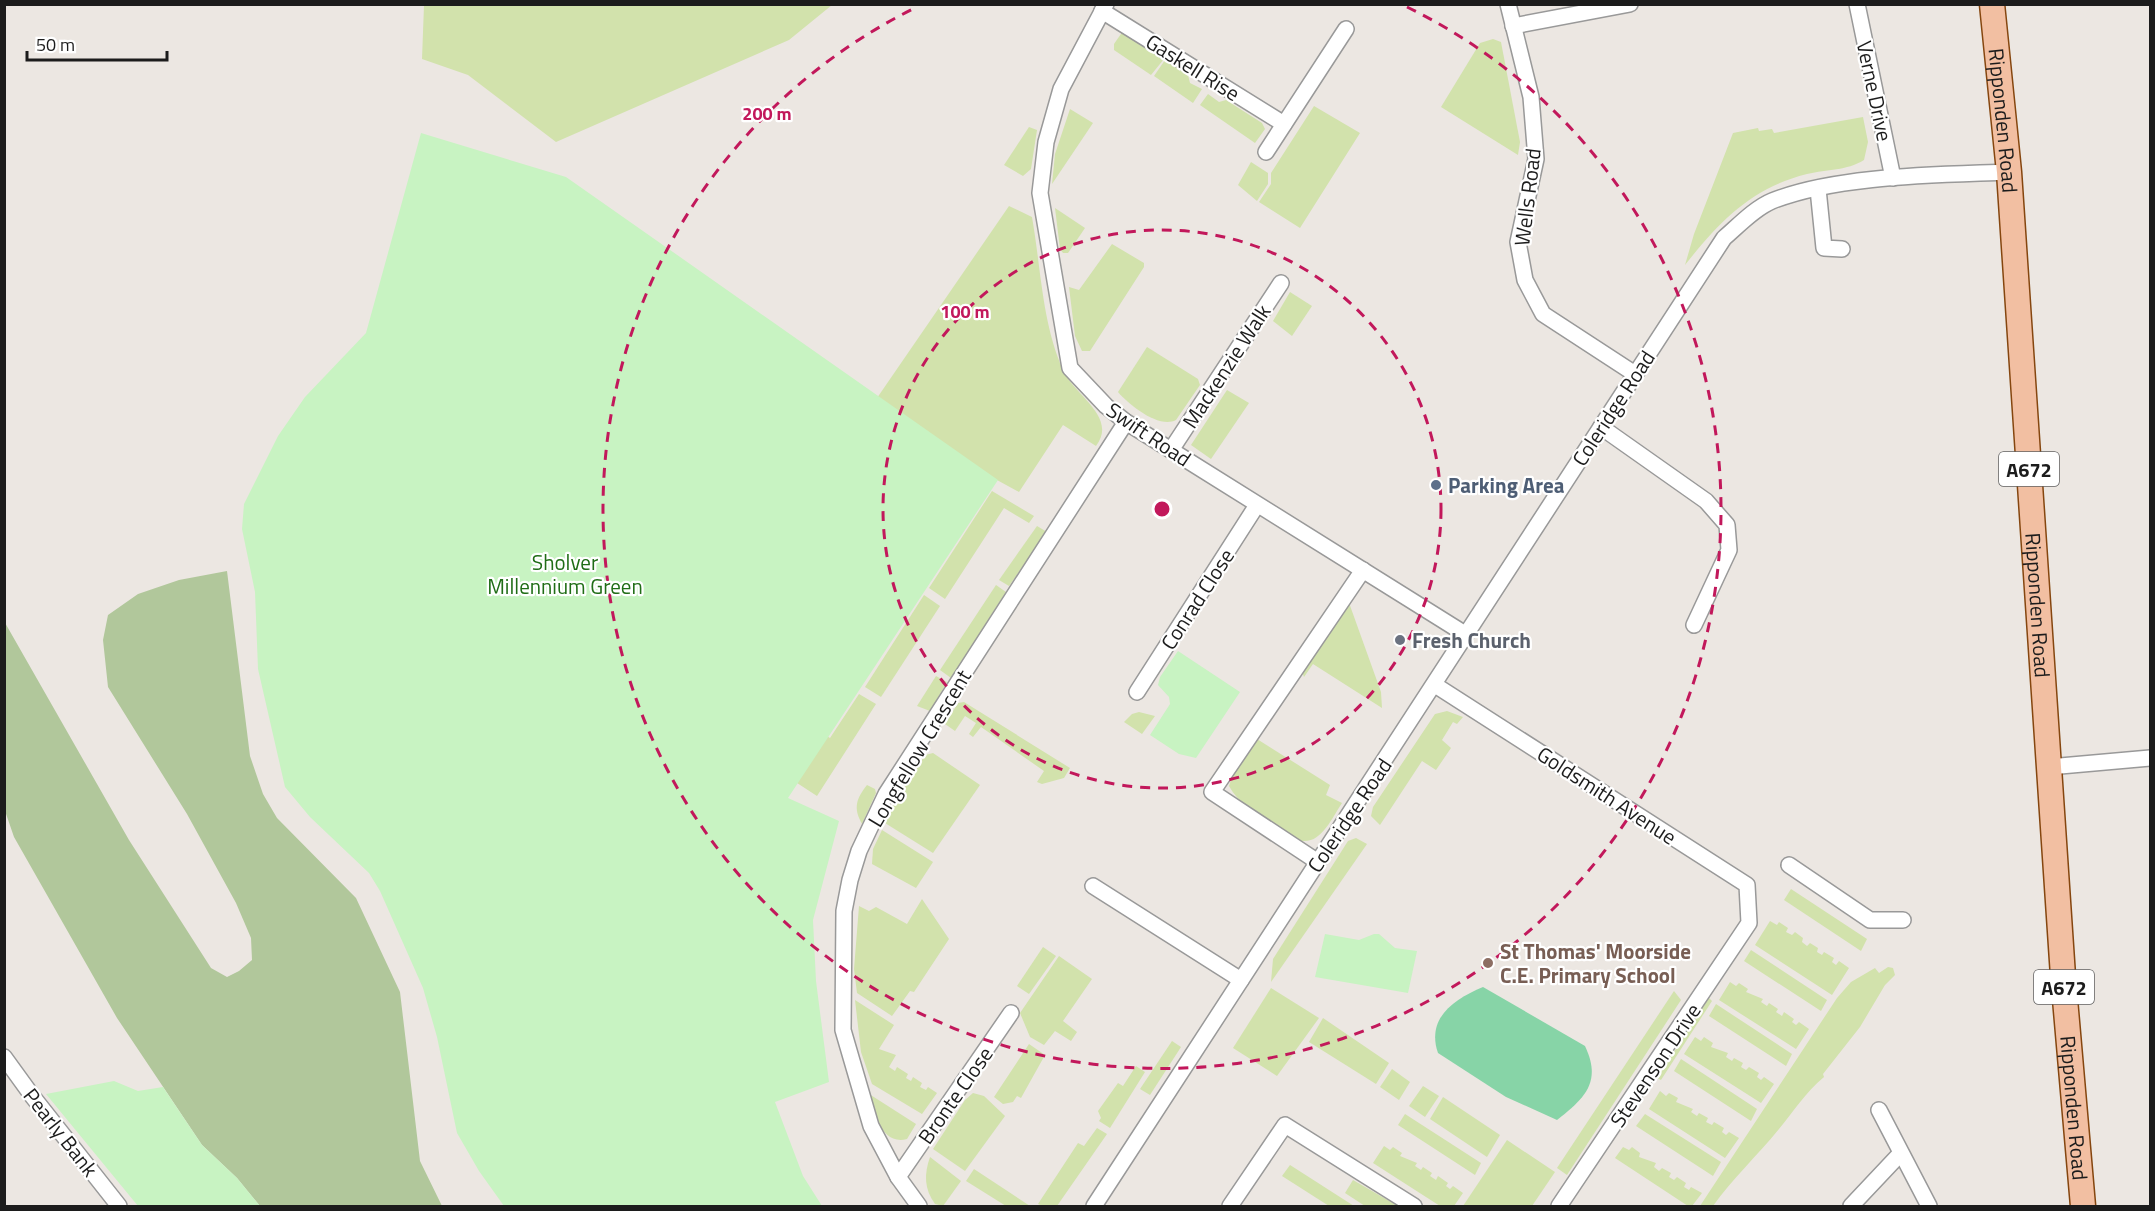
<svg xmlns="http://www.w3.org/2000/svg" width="2155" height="1211" font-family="'Titillium Web',sans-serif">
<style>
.grass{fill:#d2e2ac}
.forest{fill:#b1c79b}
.park{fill:#c8f3c2}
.pitch{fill:#87d4a7}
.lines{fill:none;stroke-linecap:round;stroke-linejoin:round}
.street-casing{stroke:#999;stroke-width:18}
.primary-casing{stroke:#85460f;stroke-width:27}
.street{stroke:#fff;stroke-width:15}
.primary{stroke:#f2bfa2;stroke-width:24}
.ring{fill:none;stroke:#c2185b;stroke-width:3;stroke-dasharray:10 8}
.service-dot{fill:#5c6f8a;stroke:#fff;stroke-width:2}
.worship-dot{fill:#6b7280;stroke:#fff;stroke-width:2}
.education-dot{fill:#8d6e63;stroke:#fff;stroke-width:2}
.labels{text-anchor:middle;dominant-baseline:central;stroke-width:4.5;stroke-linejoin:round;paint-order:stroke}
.shield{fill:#fff;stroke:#606060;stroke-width:1.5}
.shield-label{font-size:20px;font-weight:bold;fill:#1c1c1c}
.street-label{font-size:21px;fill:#1c1c1c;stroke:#fff}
.service-label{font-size:21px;font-weight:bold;fill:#4e5e75;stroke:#fff;text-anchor:start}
.park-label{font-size:21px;fill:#206d16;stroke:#fff}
.worship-label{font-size:21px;font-weight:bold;fill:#5b616d;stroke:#fff;text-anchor:start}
.education-label{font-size:21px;font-weight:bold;fill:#785e54;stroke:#fff;text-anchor:start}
.centre{fill:#c2185b;stroke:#fff;stroke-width:3}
.ring-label{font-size:18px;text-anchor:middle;font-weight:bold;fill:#c2185b;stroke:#fff;stroke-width:4.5;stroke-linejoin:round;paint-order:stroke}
</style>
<rect width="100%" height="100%" fill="#ece7e2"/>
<g class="grass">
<path d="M424,5V4L832,5L789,40L556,142L468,75L422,59Z"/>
<path d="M1123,31L1164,59L1151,75L1114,50V44Z"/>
<path d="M1493,39L1501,42L1520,142L1518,155L1441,107L1480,43Z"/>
<path d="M1165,60L1188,75L1190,83L1202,89L1193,103L1154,76Z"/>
<path d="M1208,94L1219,102L1226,100L1262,123L1265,129L1255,143L1200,105Z"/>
<path d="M1314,106L1360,133L1300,228L1259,202L1271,184V173Z"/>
<path d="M1070,109L1093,123L1052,184L1055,154Z"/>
<path d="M1863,117L1868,142L1864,160C1846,171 1828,169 1807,174C1751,188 1719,222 1685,265L1694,234L1733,133L1758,128L1759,131L1772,129L1774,133Z"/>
<path d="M1029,127L1037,130L1031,169L1023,176L1004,165Z"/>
<path d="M1251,162L1268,173V184L1257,201L1238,185Z"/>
<path d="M1009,206L1032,217C1041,268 1042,323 1063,370C1075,396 1118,417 1096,446L1063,425L1019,492L975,468L877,398Z"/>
<path d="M1055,208L1085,228L1068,253H1063L1060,249Z"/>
<path d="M1112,244L1144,263V267L1090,351H1082L1075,336L1069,287L1079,290Z"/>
<path d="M1290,292L1312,306L1292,336L1273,321Z"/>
<path d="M1147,347L1198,379L1200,385L1176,420C1159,429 1129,405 1118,392Z"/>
<path d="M1227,390L1249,403L1211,459L1191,445Z"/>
<path d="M992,491L1034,516L1029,523L1004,508L945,599L929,588Z"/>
<path d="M1037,526L1047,532L1009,586L999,580Z"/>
<path d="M996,585L1006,592L951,678L940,670Z"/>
<path d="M924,595L940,606L881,697L865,687Z"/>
<path d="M1348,600L1381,692L1382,708L1313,664L1304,677L1301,669Z"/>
<path d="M936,676L947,682L930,711L917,706Z"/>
<path d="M859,694L876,704L817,796L794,781L827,736L830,738Z"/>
<path d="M964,702L1070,768L1064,778L1042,784L1037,782L1044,771L981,727L973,737L969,734L976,723L965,716L955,731L945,724L958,703Z"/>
<path d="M1447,711L1463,717L1457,724L1453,722L1442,740L1451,748L1436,770L1422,761L1380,825L1371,816L1373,807L1435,714Z"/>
<path d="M1139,712L1155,716L1142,734L1124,722L1132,714Z"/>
<path d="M1257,739L1330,785L1326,795L1342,803C1330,821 1319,849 1295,839C1271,823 1243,811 1229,786L1232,777Z"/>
<path d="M933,753L980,785L933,853L885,823L893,806L925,755Z"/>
<path d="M867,785L875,789L876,793L862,824C853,808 856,799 867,785Z"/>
<path d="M882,830L933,862L916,888L872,864L873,849Z"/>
<path d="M1356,838L1367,844L1271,982L1273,959L1348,841Z"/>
<path d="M1791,889L1867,939L1861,951L1784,900Z"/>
<path d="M922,899L949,939L914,992L910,991L892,1016L857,993L854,969L859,906L869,911L876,907L907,924Z"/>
<path d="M1770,921L1777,925L1779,922L1788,928L1786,932L1792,935L1795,932L1803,938L1802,942L1807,946L1810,943L1818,948L1817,952L1822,955L1824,952L1834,958L1832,962L1836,965L1839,961L1849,968L1832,995L1755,945Z"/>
<path d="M1043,947L1056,956L1029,994L1017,986Z"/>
<path d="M1751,950L1827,1000L1821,1011L1744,961Z"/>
<path d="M1059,956L1092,979L1063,1021L1077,1032L1071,1041L1055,1031L1044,1045L1030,1037L1020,1013Z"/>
<path d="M1888,967L1893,968L1895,975L1885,985L1860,1027L1823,1074L1824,1077C1805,1093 1794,1111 1779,1129C1757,1156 1733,1178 1713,1206H1700L1837,998L1851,982L1875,968L1879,973Z"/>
<path d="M1730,982L1736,986L1739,983L1748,989L1746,992L1763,999L1761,1002L1767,1006L1769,1003L1778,1009L1776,1012L1782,1016L1784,1012L1794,1019L1792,1022L1796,1025L1799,1022L1809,1029L1796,1049L1719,1000Z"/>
<path d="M1271,988L1319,1018L1277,1076L1233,1048Z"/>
<path d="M1674,991L1681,1000L1567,1175L1557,1168Z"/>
<path d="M1709,998L1712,1001L1661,1080L1657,1078Z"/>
<path d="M855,1000L894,1025L879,1049L896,1055L889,1067L895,1071L897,1067L908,1074L906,1078L911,1081L913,1077L922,1083L920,1087L926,1090L928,1087L937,1093L922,1114L872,1084L861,1052Z"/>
<path d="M1716,1004L1792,1054L1786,1066L1709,1016Z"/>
<path d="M1323,1018L1389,1063L1376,1084L1309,1042Z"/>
<path d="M1695,1037L1701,1041L1704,1037L1713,1043L1711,1047L1728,1053L1726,1057L1732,1061L1734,1058L1743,1063L1741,1067L1746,1070L1749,1067L1759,1073L1757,1077L1761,1080L1764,1077L1774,1084L1761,1103L1684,1054Z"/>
<path d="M1172,1041L1181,1047L1150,1095L1140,1089Z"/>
<path d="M1029,1044L1045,1055L1021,1098L1017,1096L1013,1102L1003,1104L994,1097Z"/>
<path d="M1681,1059L1757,1109L1751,1121L1674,1071Z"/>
<path d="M1136,1066L1145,1072L1110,1128L1099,1121L1101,1118L1098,1111L1118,1083L1123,1086Z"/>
<path d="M1392,1069L1410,1082L1399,1100L1380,1087Z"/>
<path d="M1423,1086L1439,1096L1425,1117L1409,1106Z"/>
<path d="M1660,1091L1666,1096L1669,1093L1678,1098L1676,1102L1693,1109L1691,1112L1697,1116L1699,1113L1708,1118L1706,1122L1712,1125L1714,1122L1724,1128L1722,1132L1726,1135L1729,1132L1739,1138L1725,1158L1649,1109Z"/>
<path d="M866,1092L916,1124L907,1139C881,1146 873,1110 866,1092Z"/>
<path d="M973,1093L984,1096L1005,1116L965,1171L933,1149L965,1100Z"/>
<path d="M1443,1097L1500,1135L1487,1157L1430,1119Z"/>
<path d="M1405,1114L1481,1163L1475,1175L1398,1125Z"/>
<path d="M1645,1114L1721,1162L1713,1176L1636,1126Z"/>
<path d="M1097,1128L1107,1134L1057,1206H1043L1038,1204L1078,1143L1084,1146Z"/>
<path d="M1507,1140L1555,1172L1532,1206H1463Z"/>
<path d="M1384,1146L1390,1150L1393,1147L1402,1153L1400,1156L1417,1163L1415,1166L1421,1170L1423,1167L1432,1173L1430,1176L1436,1180L1438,1176L1448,1183L1446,1186L1450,1189L1453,1186L1463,1193L1454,1206H1440L1373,1163Z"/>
<path d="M1623,1147L1629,1150L1632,1147L1640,1153L1639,1157L1656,1163L1654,1167L1659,1171L1662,1168L1671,1173L1669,1177L1674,1180L1677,1177L1686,1183L1684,1187L1689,1190L1691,1187L1702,1193L1692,1206H1688L1615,1158Z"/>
<path d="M930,1157L961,1181L943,1206L935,1204C924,1189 924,1174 930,1157Z"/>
<path d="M1290,1165L1354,1206H1329L1282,1176Z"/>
<path d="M974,1169L1030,1206H1006L966,1181Z"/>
<path d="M1353,1180L1398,1206H1365L1345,1193Z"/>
</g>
<path class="forest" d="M227,571L250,756L263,794L277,818L356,898L400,992L420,1161L442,1206H260L237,1178L202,1145L117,1018L14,837L4,808V621L129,840L211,968L227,977L239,971L252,960L251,938L236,903L187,814L108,687L103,640L108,615L138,594L179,580Z"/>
<g class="park">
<path d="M421,133L566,177L998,480L788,798L839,821L813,920L816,981L829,1082L775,1102L803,1176L822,1206H504L479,1171L457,1133L437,1037L423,988L380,891L369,873L310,817L285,787L258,669L255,592L242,529L244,504L278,436L305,397L366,333Z"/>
<path d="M1178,651L1240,692L1196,758L1179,754L1150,735L1170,704L1169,697L1158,685L1160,677Z"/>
<path d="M1325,934L1359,940L1374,934H1379L1395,948L1417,951L1408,993L1315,977Z"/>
<path d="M114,1081L138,1091L163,1087L202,1145L237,1178L260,1206H138L46,1094Z"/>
</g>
<path class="pitch" d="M1483,987L1585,1046C1602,1082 1585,1098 1557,1120L1506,1097L1438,1053C1426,1018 1454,999 1483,987Z"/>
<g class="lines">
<g class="street-casing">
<g id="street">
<path d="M1106,4L1061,89L1046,142L1040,193L1070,368L1106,406L1126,422L1465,634"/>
<path d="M1508,4L1531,97L1536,159L1518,242L1525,280L1543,314L1635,374"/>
<path d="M1857,4L1893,178"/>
<path d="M1102,11L1284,124"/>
<path d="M1513,26L1630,4"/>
<path d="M1266,152L1346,29"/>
<path d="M1818,189L1824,248L1842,249"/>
<path d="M1601,427L1706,501L1727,525L1729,550L1694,625"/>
<path d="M1171,450L1281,283"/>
<path d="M1435,685L1747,885L1749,923L1559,1206"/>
<path d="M1137,692L1257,505"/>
<path d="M2049,767L2150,758"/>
<path d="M1318,862L1212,792L1363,570"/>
<path d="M1789,865L1870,920H1903"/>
<path d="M1093,886L1241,980"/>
<path d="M4,1057L33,1097L119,1206"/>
<path d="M1879,1110L1929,1206"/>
<path d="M898,1177L1011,1013"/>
<path d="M919,1206L898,1177L871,1126L843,1030L844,911L850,880L859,851L886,794L1126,422"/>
<path d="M1094,1206L1724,238C1738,226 1755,208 1772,201C1837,175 1938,175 2009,172"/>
<path d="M1230,1206L1285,1125L1414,1206"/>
<path d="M1851,1206L1900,1154"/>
</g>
</g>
<g class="primary-casing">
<g id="primary">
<path id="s1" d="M1992,4L2009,172L2063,976L2083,1206"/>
</g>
</g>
<use href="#street" class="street"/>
<use href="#primary" class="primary"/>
</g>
<g class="ring">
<circle cx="1162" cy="509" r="279"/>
<path d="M1407 7A559 559 0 1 1 917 7"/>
</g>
<circle class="service-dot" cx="1436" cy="485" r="6"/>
<circle class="worship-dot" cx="1400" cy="640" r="6"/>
<circle class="education-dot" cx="1488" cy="963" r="6"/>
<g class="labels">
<g class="shield">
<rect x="1999" y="452" width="60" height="34" rx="4.5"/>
<rect x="2034" y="970" width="60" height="34" rx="4.5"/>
</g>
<g class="shield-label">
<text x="2029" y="469">A672</text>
<text x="2064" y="987">A672</text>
</g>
<g class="street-label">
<text transform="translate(1193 67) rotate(32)">Gaskell Rise</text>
<text transform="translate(1875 91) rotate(78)">Verne Drive</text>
<text stroke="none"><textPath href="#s1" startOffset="117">Ripponden Road</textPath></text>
<text transform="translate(1527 197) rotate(-83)">Wells Road</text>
<text transform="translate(1226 366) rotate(-57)">Mackenzie Walk</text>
<text transform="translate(1613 408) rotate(-57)">Coleridge Road</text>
<text transform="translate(1149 434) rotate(34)">Swift Road</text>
<text transform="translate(1197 599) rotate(-57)">Conrad Close</text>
<text stroke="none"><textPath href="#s1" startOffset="603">Ripponden Road</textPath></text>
<text transform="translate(919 748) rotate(-59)">Longfellow Crescent</text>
<text transform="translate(1607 795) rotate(33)">Goldsmith Avenue</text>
<text transform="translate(1349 815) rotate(-56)">Coleridge Road</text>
<text transform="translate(1655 1065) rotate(-56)">Stevenson Drive</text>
<text transform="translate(955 1095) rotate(-55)">Bronte Close</text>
<text stroke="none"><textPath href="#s1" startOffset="1107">Ripponden Road</textPath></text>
<text transform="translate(61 1132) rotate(52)">Pearly Bank</text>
</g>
<g class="service-label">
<text x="1448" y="485">Parking Area</text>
</g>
<g class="park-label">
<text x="565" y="562">Sholver<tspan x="565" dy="24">Millennium Green</tspan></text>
</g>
<g class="worship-label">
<text x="1412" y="640">Fresh Church</text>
</g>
<g class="education-label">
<text x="1500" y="951">St Thomas' Moorside<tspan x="1500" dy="24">C.E. Primary School</tspan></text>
</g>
</g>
<circle cx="1162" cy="509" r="9" class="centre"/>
<g class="ring-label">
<text x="767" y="120">200 m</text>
<text x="965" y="318">100 m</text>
</g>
<rect width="2155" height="1211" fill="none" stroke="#1c1c1c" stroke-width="12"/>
<path d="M27 51v9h140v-9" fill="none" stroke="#1c1c1c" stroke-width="3"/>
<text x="36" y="51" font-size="18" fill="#1c1c1c" stroke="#ffffff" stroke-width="4.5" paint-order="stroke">50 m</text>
</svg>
